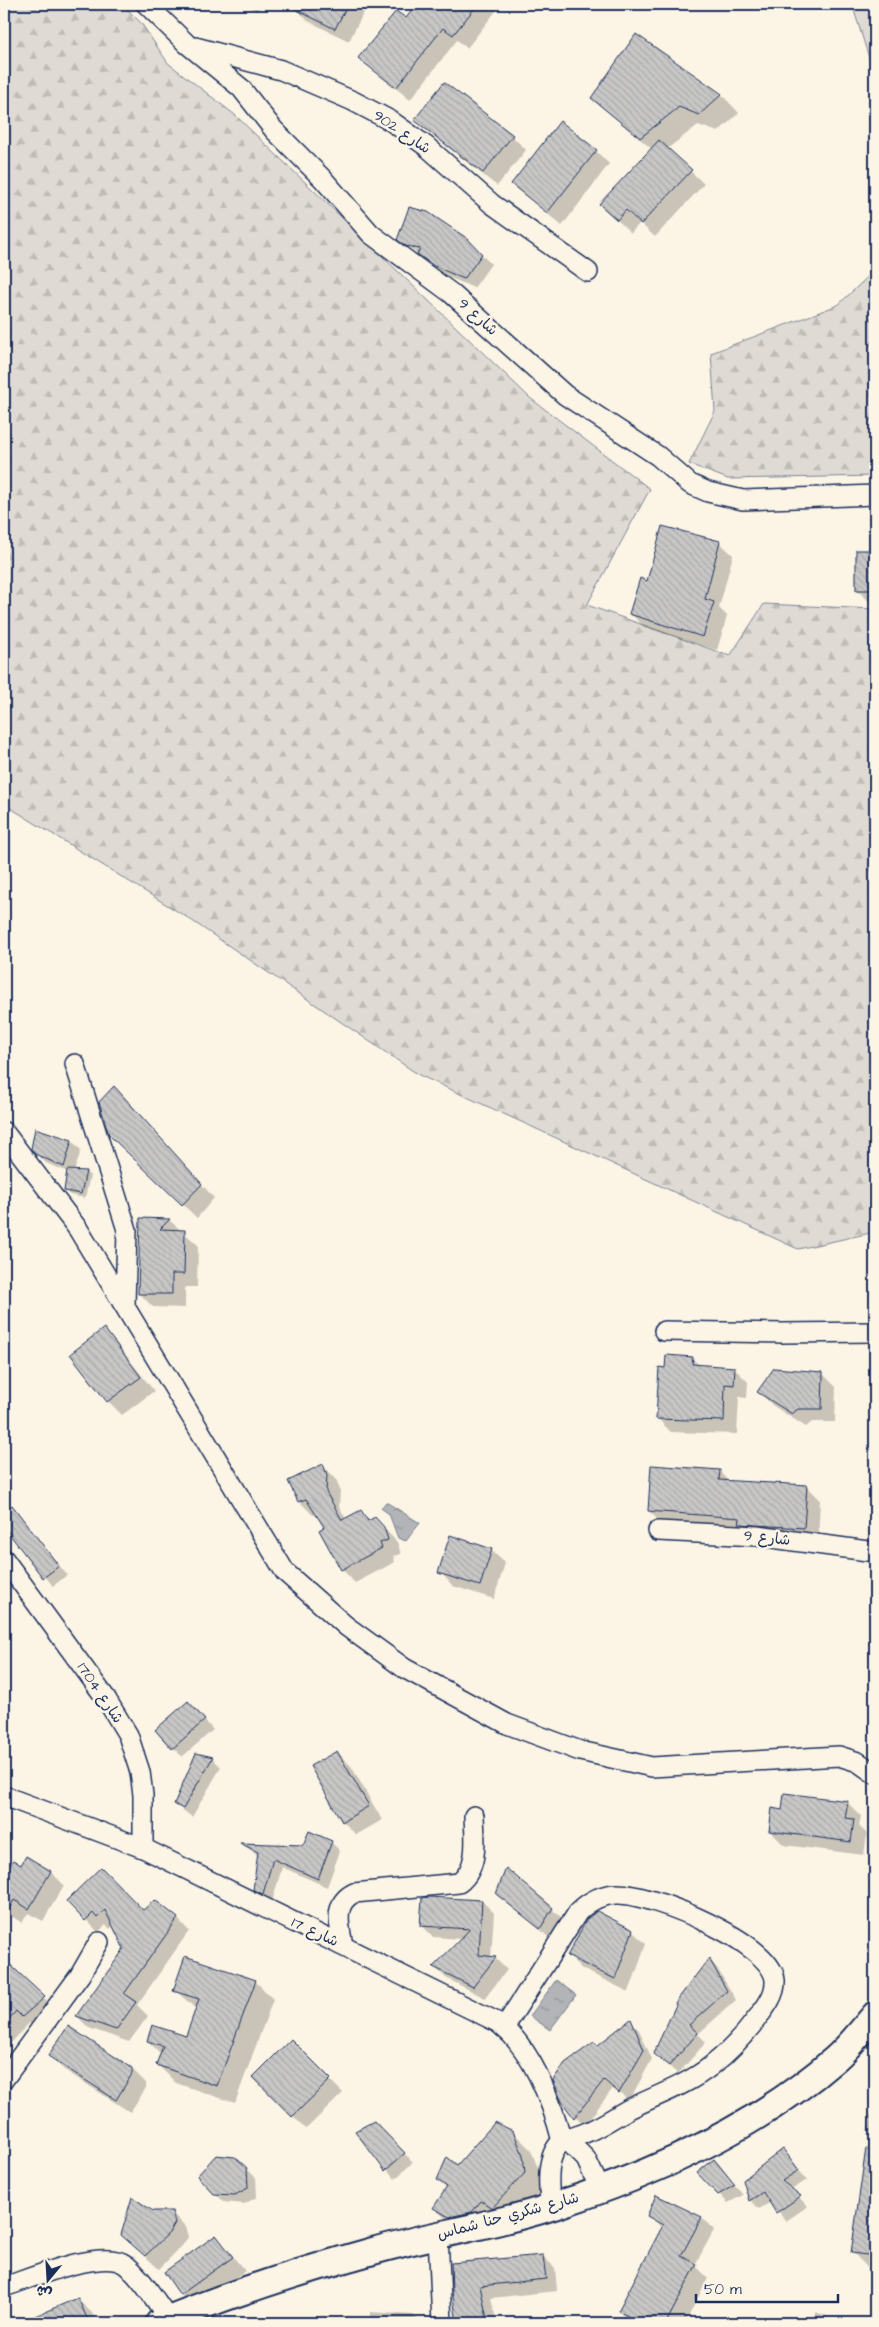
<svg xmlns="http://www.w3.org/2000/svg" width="879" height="2327" font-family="'Architects Daughter','Playpen Sans Arabic',sans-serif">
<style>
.forest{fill:url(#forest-firs);stroke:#7d8599}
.water{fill:url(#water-ripples);stroke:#767f94}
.shadow{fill:#0003}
.building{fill:url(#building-back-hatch);stroke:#1b2f5e}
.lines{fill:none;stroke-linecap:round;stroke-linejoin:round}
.street-casing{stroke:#1b2f5e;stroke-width:22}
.secondary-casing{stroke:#1b2f5e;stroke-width:30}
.street{stroke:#fcf5e5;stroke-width:19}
.secondary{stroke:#fcf5e5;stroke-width:26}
.labels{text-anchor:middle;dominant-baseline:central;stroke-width:5;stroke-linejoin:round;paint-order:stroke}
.street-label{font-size:15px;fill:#1b2f5e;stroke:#fcf5e5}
</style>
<defs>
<pattern id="forest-firs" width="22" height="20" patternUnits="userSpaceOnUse" patternTransform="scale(1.25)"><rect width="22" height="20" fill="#dfdbd4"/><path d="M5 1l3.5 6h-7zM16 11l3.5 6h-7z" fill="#bfbcb8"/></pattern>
<pattern id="water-ripples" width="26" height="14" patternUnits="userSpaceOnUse" patternTransform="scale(1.25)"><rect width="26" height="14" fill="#b2b4b8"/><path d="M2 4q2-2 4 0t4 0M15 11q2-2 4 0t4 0" fill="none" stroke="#909399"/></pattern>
<pattern id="building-back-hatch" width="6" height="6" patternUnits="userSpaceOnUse" patternTransform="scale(1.25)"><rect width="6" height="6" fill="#c8c7c6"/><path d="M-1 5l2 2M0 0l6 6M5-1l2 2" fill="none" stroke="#ababac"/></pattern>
</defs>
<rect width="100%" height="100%" fill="#fcf5e5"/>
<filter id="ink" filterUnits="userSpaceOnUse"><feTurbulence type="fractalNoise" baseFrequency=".02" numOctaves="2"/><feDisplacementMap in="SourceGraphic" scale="10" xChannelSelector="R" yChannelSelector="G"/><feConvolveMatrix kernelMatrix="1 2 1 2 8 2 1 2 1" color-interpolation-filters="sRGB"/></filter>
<g filter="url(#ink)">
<g class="forest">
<path d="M4,4H122L141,23L168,63L235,115L530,398L650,489L587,605L730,656L764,604L875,609V1232L798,1249L419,1075L188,918L4,804Z"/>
<path d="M852,4H875V77Z"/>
<path d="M875,270V476L728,479L689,464L715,411L711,353L838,305Z"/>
</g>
<g class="water">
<path d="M386,1502L420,1523L406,1541L398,1538L389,1514L381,1508Z"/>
<path d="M556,1980L576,1995L550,2030L530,2016Z"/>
</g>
<g class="shadow">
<path d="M242,4H261L257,11Z"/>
<path d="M297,4H368L349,41L308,21L295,7Z"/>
<path d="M419,4H496L499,7L467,48L457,40L410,100L360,58L406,20Z"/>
<path d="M636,35L722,95L739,113L718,132L698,125L667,149L704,184L655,237L640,223L631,233L614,217L652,149L611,115L593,97Z"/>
<path d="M444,83L512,136L526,150L497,186L430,133L416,120Z"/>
<path d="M596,151L609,164L562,226L512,184Z"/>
<path d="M399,239L467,240L491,264L474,288L444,275Z"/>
<path d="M719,542L733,555L719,608L727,616L717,650L644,627L631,614L648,582Z"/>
<path d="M857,551H875V603H871L857,590Z"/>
<path d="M127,1101L214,1198L197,1218L124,1148Z"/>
<path d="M36,1130L72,1141L81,1150L74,1172H86L90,1176L85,1198L70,1195L66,1191L68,1172L46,1163L36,1153Z"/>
<path d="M141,1220H169L198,1245L197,1287H185V1308L153,1307L139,1293Z"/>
<path d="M104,1330L117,1344L154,1391L122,1415L108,1401L72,1354Z"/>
<path d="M692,1358L700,1366L734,1368L748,1382L747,1398L739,1397L737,1434L671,1432L657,1418L667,1369Z"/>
<path d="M822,1373L836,1387L835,1422H812L806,1427L772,1405L759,1391Z"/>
<path d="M323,1466L336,1479L340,1490L339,1507L346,1519L361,1512L371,1521L375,1519L397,1542L401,1554L393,1556L395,1562L355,1583L342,1569L325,1528L317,1514L313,1515L299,1501Z"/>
<path d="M719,1471L729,1482L806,1486L820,1500L818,1541L662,1524L649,1511Z"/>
<path d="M12,1507L67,1575L53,1586L4,1525V1513Z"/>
<path d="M491,1550L505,1563L494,1599L453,1586L440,1572Z"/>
<path d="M197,1712L213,1730L182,1757L157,1730Z"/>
<path d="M337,1752L351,1766L382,1820L356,1835L343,1821Z"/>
<path d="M197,1755L212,1758L221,1767L192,1817L175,1804Z"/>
<path d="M847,1802L861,1816L859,1826L867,1834L864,1855L784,1845L770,1831L783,1811Z"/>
<path d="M331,1842L340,1851L327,1887L282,1867L272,1902L264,1898L254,1889L259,1856L243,1845L304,1846Z"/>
<path d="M13,1862L22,1867L51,1872L64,1885L43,1921L28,1913L22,1923L4,1911V1879Z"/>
<path d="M507,1870L562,1918L549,1937L498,1894Z"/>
<path d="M68,1901L143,1911L177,1918L189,1931L137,2005L148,2016L129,2042L89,2028L77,2016L126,1949L114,1925L110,1929L106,1925L98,1932Z"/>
<path d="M482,1901L494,1913L491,1958L496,1959L507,1970L485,1998L446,1978L435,1967L462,1939L433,1937L422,1926Z"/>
<path d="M632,1931L646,1944L629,1992L582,1969L568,1956Z"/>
<path d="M709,1959L717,1968L736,2000L698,2034L706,2042L678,2074L654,2053Z"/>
<path d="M6,1963L56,2010L36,2029L29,2023L4,2051V1965Z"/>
<path d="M255,1981L273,1999L235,2103L176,2083L158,2065L161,2054L148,2041L187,2038L197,2010L175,1990Z"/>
<path d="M630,2021L639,2030L652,2059L629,2101L614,2087L584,2126L563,2101L598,2047Z"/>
<path d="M291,2041L343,2093L306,2129L255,2077Z"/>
<path d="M50,2056L132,2069L146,2083V2088L130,2112L63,2069Z"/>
<path d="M875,2091V2137L867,2130Z"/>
<path d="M374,2122L413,2162L395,2179L357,2132Z"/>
<path d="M513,2132L531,2150L540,2174L542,2191L510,2225L453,2226L435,2208L447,2189L438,2180Z"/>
<path d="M783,2150L807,2180L791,2190L808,2206L786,2221L771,2202L759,2209L750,2200Z"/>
<path d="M714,2161L743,2195L728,2203L699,2173Z"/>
<path d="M865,2167L875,2169V2267L866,2266L852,2252Z"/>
<path d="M247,2169L256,2178L257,2197L244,2204L224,2202L198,2176Z"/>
<path d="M657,2197L702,2218L714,2230L695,2265L708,2278L685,2323H631L619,2311L662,2228L649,2215Z"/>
<path d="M171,2212L185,2226L188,2237L182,2246L159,2269L122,2235Z"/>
<path d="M216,2236L245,2271L195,2308L181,2295L166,2273Z"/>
<path d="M543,2256L555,2268L557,2291L491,2298L497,2323H459L453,2291Z"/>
<path d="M78,2300L92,2313L96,2323H20Z"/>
<path d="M371,2312L413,2315L422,2323H370Z"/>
<path d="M816,2312L843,2323H811Z"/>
</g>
<g class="building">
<path d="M285,4H348L335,29Z"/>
<path d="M417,4H478L453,35L443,28L396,88L358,58L396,11L406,18Z"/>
<path d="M636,34L722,94L699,115L679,107L640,138L591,98Z"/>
<path d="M444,82L513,135L483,173L414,120Z"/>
<path d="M560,121L597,150L547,213L511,184Z"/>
<path d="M659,140L692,170L641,224L626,210L617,220L599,204Z"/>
<path d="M409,207L428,212L468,239L482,254L464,279L434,266L417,254L420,249L406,246L397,240Z"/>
<path d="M662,526L720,541L705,599L714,602L703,637L629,614L640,578L647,581Z"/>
<rect x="856" y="550" width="19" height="40"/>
<path d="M114,1086L202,1184L182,1205L109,1135L99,1102Z"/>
<path d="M35,1128L72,1140L64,1167L35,1154L31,1149Z"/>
<path d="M67,1170L86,1171L81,1194L64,1191Z"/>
<path d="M140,1218L170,1219L160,1229L185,1230L184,1274H172V1294H138Z"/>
<path d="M104,1328L141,1377L107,1402L70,1354Z"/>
<path d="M666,1355L693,1357L692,1364L735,1367L734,1385L725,1384L724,1421L656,1419L659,1367L665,1368Z"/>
<path d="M774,1368L823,1372L822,1409H798L792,1414L757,1392Z"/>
<path d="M323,1464L327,1475L326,1492L342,1520L361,1510L368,1521L375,1517L384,1527L388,1540L380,1543L382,1548L341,1570L319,1530L324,1527L306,1499L298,1502L288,1481Z"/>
<path d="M651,1465L720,1470L719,1480L807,1485L804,1528L739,1524L740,1518L648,1511Z"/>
<path d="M12,1505L59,1566L43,1578L4,1527V1512Z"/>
<path d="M450,1535L492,1549L480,1586L438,1573Z"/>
<path d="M188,1701L205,1720L172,1749L155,1730Z"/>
<path d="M337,1751L369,1806L342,1822L310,1766Z"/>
<path d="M196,1753L213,1757L183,1809L174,1804Z"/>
<path d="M784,1793L848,1801L845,1818L854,1819L851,1842L769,1831L772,1808L782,1810Z"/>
<path d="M309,1831L332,1841L318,1879L273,1859L263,1894L253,1890L258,1852L240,1843L303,1845Z"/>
<path d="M26,1856L51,1871L29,1909L14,1900L4,1918V1876L13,1860L21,1865Z"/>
<path d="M101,1867L143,1910L155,1900L178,1918L124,1994L136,2002L116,2030L76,2016L124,1949L105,1910L97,1918L93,1913L85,1921L66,1901Z"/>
<path d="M506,1868L553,1908L540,1929L496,1894Z"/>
<path d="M429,1897L482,1900L479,1955L496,1957L473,1987L433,1967L470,1929L420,1926L422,1898Z"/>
<path d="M597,1911L633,1930L615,1979L567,1956L587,1919Z"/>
<path d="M185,1956L256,1980L217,2086L156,2065L163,2046L147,2041L152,2025L186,2036L199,1999L173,1991Z"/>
<path d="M709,1958L727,1991L689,2025L698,2033L669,2066L653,2054L676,2005L675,2003Z"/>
<path d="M4,1959L45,1997L22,2017L16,2011L4,2025Z"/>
<path d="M631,2019L644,2050L619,2093L604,2080L574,2118L562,2102L553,2080L565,2063L594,2042L598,2045Z"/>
<path d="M68,2026L132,2068V2074L116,2100L48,2056Z"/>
<path d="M291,2039L331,2079L292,2117L253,2077Z"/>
<path d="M374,2121L405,2153L385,2171L355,2131Z"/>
<path d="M495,2122L513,2131L523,2155L525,2173L492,2208L481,2201L472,2212L449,2217L433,2208L447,2187L437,2180L447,2157L457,2165Z"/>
<path d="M866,2148L875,2149V2256L851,2253Z"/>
<path d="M783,2149L799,2170L782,2181L801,2196L776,2213L763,2192L749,2201L743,2180Z"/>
<path d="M216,2155L235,2157L247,2168L248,2188L235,2195L214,2194L197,2176Z"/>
<path d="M714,2159L735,2185L718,2195L697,2173Z"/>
<path d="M656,2195L702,2217L681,2256L697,2264L666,2323H640L618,2311L663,2225L647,2216Z"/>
<path d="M132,2197L153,2211H172L175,2223L169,2233L145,2256L121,2235Z"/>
<path d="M216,2235L233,2257L180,2295L164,2272Z"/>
<path d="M543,2255L546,2279L480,2286L488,2323H457L452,2291L451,2263Z"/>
<path d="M78,2298L89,2323H18Z"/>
</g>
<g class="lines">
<g class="street-casing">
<g id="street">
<path d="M146,4L187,44L241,88L274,130L323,179L371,234L451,293L565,395L658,456L690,484L708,492L743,500L875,495"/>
<path d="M195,47L281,70L353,101L391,121L426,146L492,204L588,272"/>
<path d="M75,1064L127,1230L125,1305"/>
<path d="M4,1132L78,1229L285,1572L346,1626L404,1668L507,1724L580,1751L652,1767L839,1756L858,1762L875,1774"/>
<path d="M664,1331L783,1333L875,1332"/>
<path d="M658,1531L757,1536L875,1552"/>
<path d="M4,1559L105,1697L128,1735L140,1772L143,1795V1848"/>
<path d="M4,1796L143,1848L497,2022C531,2046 552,2102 562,2141"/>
<path d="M343,1945C339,1925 333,1903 354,1893L459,1883C479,1868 475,1839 474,1816"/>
<path d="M504,2028L578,1912C589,1901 601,1894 618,1894C652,1894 771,1942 775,1980C776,1994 766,2007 758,2017C744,2036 729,2052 711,2066C687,2085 655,2096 627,2110C606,2122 587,2136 562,2139"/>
<path d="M4,2079L80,1975L99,1942"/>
<path d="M562,2141H568L586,2159L600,2189"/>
<path d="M551,2207C548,2187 545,2156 562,2141"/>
<path d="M438,2235L442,2323"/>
<path d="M4,2287C29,2279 104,2247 126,2265C143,2279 156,2302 169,2319"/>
</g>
</g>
<g class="secondary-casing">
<path id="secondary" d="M159,2323C228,2294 301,2271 373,2251C432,2234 493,2226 551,2207C651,2175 755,2129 835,2059C850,2046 862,2030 875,2015"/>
</g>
<use href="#street" class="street"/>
<use href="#secondary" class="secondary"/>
</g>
</g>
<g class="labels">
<g class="street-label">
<text transform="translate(402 132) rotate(34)">شارع 902</text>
<text transform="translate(478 317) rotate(42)">شارع 9</text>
<text transform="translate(767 1538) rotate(6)">شارع 9</text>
<text transform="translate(100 1693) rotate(56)">شارع 1704</text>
<text transform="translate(315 1932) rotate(25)">شارع 17</text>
<text transform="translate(508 2216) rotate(-15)">شارع شكري حنا شماس</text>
</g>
</g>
<rect width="879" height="2327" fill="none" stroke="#fcf5e5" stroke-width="20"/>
<rect x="10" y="10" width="859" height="2307" fill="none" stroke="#1b2f5e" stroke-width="2" filter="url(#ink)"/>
<g transform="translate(48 2280) rotate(198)" stroke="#fcf5e5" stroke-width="4" paint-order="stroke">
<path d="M0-4L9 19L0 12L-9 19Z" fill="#1b2f5e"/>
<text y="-8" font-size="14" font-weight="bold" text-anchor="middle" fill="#1b2f5e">ش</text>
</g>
<path d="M696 2294v8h142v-8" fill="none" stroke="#1b2f5e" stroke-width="2.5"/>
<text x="704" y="2294" font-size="15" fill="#1b2f5e" stroke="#fcf5e5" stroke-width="4" paint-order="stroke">50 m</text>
</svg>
